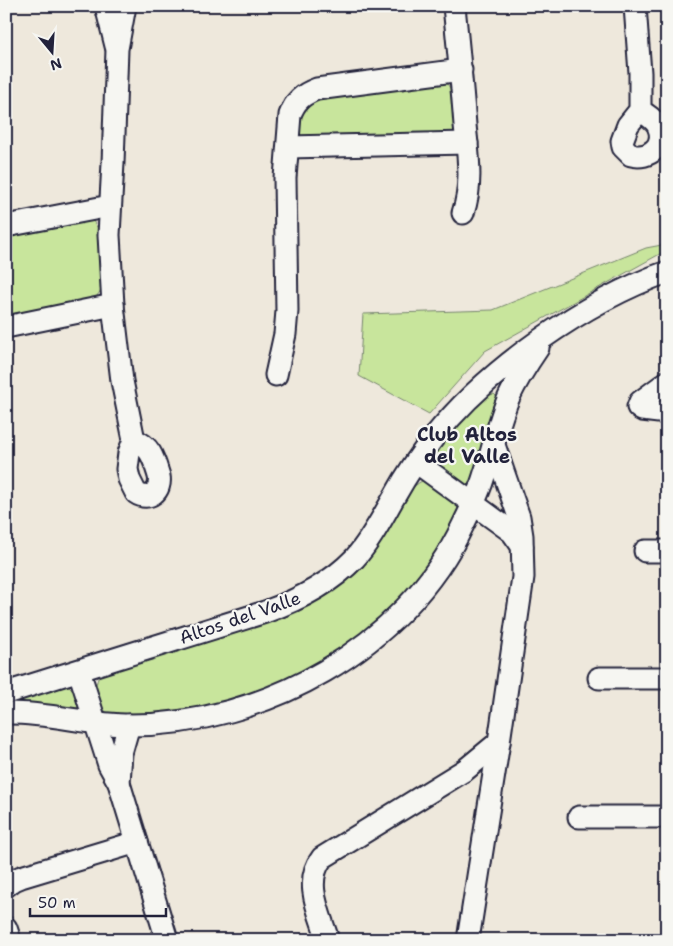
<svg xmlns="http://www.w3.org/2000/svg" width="673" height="946" font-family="'Shantell Sans',sans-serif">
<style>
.green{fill:#c8e59c;stroke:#75846c}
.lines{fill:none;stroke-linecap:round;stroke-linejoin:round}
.minor-casing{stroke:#22223b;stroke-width:25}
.minor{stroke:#f6f6f2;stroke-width:21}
.labels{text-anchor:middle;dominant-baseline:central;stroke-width:4.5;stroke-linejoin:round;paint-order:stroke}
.street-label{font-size:18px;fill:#22223b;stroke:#f6f6f2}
.neighbourhood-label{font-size:19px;font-weight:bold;fill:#22223b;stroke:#f6f6f2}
</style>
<rect width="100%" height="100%" fill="#eee8dc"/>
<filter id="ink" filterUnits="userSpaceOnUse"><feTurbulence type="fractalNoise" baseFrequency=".02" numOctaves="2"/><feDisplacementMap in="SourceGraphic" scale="10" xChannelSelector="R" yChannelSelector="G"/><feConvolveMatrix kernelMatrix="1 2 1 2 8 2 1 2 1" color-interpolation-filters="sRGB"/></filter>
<g filter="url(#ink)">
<g class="green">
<path d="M443,81C459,91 456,116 458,134L299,139L300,109L307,101Z"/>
<path d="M83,219L93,221L99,230L103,287L97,296L91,300L6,319V236Z"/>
<path d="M667,244V250L485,351L429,414L359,376L363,314L493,310L646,248Z"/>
<path d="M494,394L497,397L496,401L471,484L464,487L431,460L433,453L483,399L486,396Z"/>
<path d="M422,481L429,483L460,505L457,517L429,563L406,593L381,619L326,663L260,695L171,715L110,716C97,703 91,692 100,674L368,557C375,549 382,541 387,532C398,515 404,490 422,481Z"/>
<path d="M68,685L82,699L80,712L6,706V699Z"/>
</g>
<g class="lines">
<g class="minor-casing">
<g id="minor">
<path d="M106,6L116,46"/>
<path d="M125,6L117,49L113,163L109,235L113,305L122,381L134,440L129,453L127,469L129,479L136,493C149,502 162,491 159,476C154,460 151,446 134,440"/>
<path d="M454,6C458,46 462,85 465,125C468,155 473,184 463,213"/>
<path d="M635,6L640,73V110L628,125L622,141L623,147L631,155C649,160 667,145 658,126C654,118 646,115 640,110"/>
<path d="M288,147L467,143"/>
<path d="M6,226L110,206"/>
<path d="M6,327L113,305"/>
<path d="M276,375L285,334L287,311L285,178L290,115C295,101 303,94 317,89L461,70"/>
<path d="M667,382L640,402L638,407L642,410L667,413"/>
<path d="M416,462L512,532L522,546"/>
<path d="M645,551H667"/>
<path d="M79,671L109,765L119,783L167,940"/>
<path d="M599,678H667"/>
<path d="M6,693L265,612C299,600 330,584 355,558C372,539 383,516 396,494C407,474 420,455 434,437C488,369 585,301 667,272"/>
<path d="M6,713C48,712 89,725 130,725C263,725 405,648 463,525C471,509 479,493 484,476C493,450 498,422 509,397C517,380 527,364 538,348"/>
<path d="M119,783L121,753L129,725"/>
<path d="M579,817H667"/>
<path d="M6,886L14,880L21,877L137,842"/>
<path d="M6,928L10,940"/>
<path d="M328,940C320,914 303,882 322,858L465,770L499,742"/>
<path d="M468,940L499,742L523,577L522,536L519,517L494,445"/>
</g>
</g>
<use href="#minor" class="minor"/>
</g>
</g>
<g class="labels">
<g class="street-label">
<text transform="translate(240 618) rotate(-19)">Altos del Valle</text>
</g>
<g class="neighbourhood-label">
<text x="467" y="434">Club Altos<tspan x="467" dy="22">del Valle</tspan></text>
</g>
</g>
<rect width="673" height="946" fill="none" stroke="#f6f6f2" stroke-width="25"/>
<rect x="12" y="12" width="648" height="921" fill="none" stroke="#22223b" stroke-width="2" filter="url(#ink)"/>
<g transform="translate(52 52) rotate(162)" stroke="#f6f6f2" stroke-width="4" paint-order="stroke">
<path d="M0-4L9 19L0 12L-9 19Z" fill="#22223b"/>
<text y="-8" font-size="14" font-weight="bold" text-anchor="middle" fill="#22223b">N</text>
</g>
<path d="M30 908v8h136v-8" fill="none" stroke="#22223b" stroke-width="2.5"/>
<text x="38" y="908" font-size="15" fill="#22223b" stroke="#f6f6f2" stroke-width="4" paint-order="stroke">50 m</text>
</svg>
